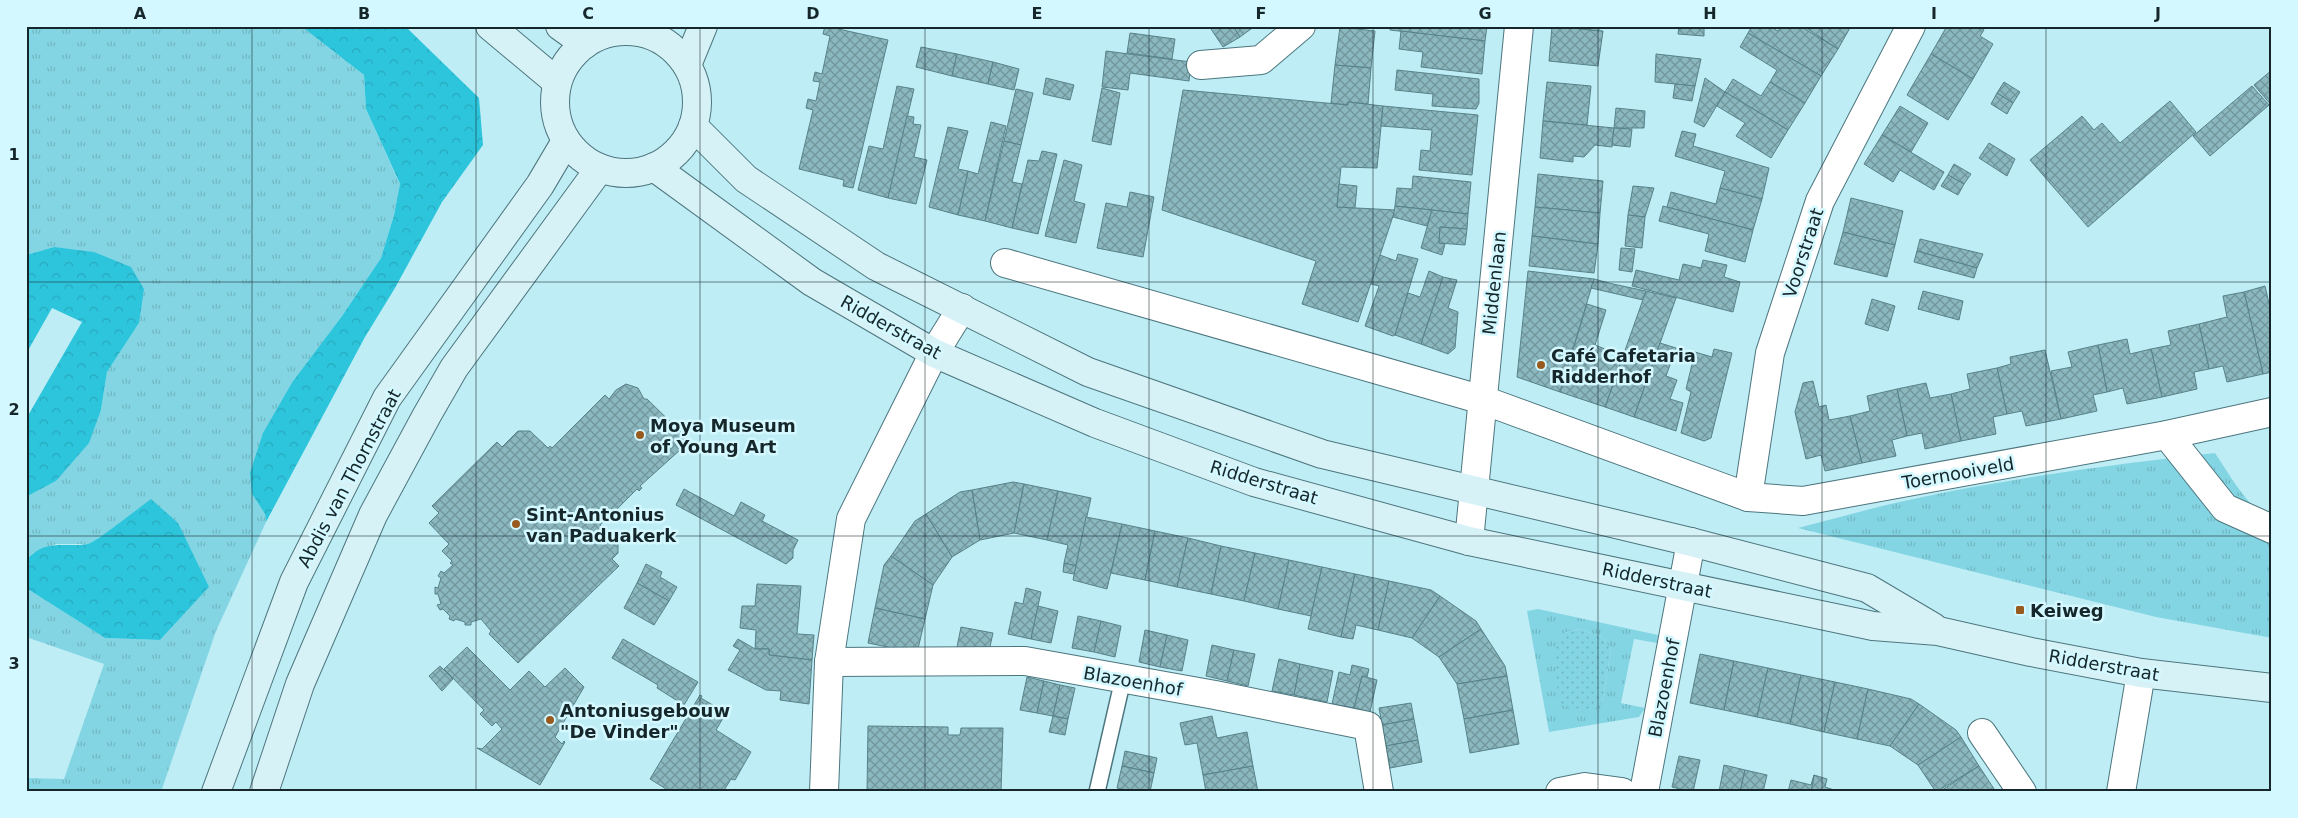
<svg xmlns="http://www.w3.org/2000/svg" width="2298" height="818" font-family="'DejaVu Sans',sans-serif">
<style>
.grass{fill:url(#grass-tufts);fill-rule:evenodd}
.forest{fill:url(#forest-crowns)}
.park{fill:url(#park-dots)}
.building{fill:url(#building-cross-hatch);stroke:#578289}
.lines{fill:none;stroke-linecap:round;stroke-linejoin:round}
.lane-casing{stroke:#4c767e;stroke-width:18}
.street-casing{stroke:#4c767e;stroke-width:30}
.secondary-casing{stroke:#4c767e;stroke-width:30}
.lane{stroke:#fff;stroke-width:15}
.street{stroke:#fff;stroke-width:28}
.secondary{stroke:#d7f2f7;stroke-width:28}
.grid{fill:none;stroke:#15272a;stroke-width:1;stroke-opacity:0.55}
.poi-dot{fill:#985a1f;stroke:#d4f8ff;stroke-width:2}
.labels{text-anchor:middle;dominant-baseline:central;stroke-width:5;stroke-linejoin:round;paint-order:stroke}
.street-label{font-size:18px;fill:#15272a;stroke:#d4f8ff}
.poi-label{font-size:18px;font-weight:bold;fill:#15272a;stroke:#d4f8ff;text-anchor:start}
.neatline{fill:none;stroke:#15272a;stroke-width:2}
.grid-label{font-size:16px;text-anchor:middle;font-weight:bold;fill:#15272a}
</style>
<defs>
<pattern id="grass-tufts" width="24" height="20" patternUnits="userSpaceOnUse" patternTransform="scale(1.25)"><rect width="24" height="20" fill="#84d5e3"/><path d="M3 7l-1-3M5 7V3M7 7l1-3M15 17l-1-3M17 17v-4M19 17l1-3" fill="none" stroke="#71b7c3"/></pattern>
<pattern id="forest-crowns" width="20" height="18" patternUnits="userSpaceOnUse" patternTransform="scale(1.25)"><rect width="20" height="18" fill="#2dc5dc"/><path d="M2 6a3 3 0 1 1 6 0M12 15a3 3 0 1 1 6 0" fill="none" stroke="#27a9bd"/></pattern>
<pattern id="park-dots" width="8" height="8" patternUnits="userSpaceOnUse" patternTransform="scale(1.25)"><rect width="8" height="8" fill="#84d5e3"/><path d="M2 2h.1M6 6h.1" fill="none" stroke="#71b7c3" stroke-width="1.8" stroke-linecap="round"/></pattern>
<pattern id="building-cross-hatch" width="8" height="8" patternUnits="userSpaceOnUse" patternTransform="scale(1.25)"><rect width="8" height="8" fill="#8bb7bf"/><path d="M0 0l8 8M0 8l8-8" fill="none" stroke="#70959b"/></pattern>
</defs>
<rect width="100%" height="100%" fill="#bfedf5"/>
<g class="grass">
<path d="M26,26H301L364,75L366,109L400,185L394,215L381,258L342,316L293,381L252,494L265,514L266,522L216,631L161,792H26V778L64,779L104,664L26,637V588L105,638L160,640L209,587L103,535L89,544H56L33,553L26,560V497L56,481L101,410L107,372L139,323L54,247L26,255Z"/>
<path d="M2215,453C2228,472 2250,512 2272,519V638L2156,617L1798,528C1826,521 1854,513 1882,506C1989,481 2106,465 2215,453Z"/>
<path d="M1538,609L1658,635L1657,643L1634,639L1621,703L1645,708L1639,717L1549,732L1527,611ZM1579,629L1602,637L1611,649L1602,704L1564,633Z"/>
</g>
<g class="forest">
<path d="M301,26H405L479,98L483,145L442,202L395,288L365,337L266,522L265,514L252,494L250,473L263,433L293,381L342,316L381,258L394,215L400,184L366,109L364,75Z"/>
<path d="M54,247L94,252L131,267L144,289L139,323L107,372L101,410L89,443L56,481L26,497V419L82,322L52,308L26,354V255Z"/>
<path d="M151,499L178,523L209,587L160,640L105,638L26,588V560C46,538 64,548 88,544C96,542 140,507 151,499Z"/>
</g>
<path class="park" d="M1579,629L1602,637L1611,649L1602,704C1585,714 1581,715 1563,706L1558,696L1554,649L1564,633Z"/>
<g class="building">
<path d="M825,26L888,40L853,188L843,186L844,180L799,169L813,110L806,108L808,99L816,101L820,82L813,81L815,72L822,74L830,36L823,34Z"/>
<path d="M1209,26H1233L1240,37L1223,47Z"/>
<path d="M1233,26H1255L1240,37Z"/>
<path d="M1391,26H1487L1485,41L1390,30Z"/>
<path d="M1552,26L1603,31L1598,66L1549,61Z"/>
<path d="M1555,26H1599V31Z"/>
<path d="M1679,26H1704V36L1678,34Z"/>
<path d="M1752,26H1769L1778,31L1781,26H1800L1838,49L1821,76L1748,33Z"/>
<path d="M1803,26H1851L1838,49Z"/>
<path d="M1947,26H1977L1984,30L1980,36L1993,44L1973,79L1931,54Z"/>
<path d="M1340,27L1375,31L1371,68L1335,65Z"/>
<path d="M1401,31L1485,41L1482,74L1421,67L1423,52L1399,49Z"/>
<path d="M1130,33L1175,39L1172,59L1127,53Z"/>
<path d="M1748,33L1821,76L1805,103L1770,82L1777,70L1740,47Z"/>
<path d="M921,47L957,54L952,76L916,67Z"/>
<path d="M1106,51L1191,62L1189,81L1130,73L1128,90L1102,87Z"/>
<path d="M957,54L993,62L988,84L952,76Z"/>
<path d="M1656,54L1701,59L1695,86L1655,82Z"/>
<path d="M1931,54L1973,79L1948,120L1907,95Z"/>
<path d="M993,62L1019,69L1014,90L988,84Z"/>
<path d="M1335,65L1371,68L1368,104L1348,102V105L1331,103Z"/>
<path d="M1397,70L1479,79V103L1476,109L1432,106L1433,94L1395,90Z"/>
<path d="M2272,70V106L2254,85Z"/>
<path d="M1046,78L1074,85L1070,100L1043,94Z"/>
<path d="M1705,78L1725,92L1704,127L1694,122Z"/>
<path d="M1733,79L1761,96L1770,82L1805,103L1788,130L1725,92Z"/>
<path d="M1547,82L1591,86L1587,125L1543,121Z"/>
<path d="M2004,82L2020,92L2013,103L1997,93Z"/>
<path d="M1675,84L1695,86L1692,101L1673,98Z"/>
<path d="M897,86L914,89L888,198L858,190L869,146L883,149Z"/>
<path d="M2252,86L2269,105L2210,156L2193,136Z"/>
<path d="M1102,88L1120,93L1111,145L1092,141Z"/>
<path d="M1016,89L1033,93L1021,145L1004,141Z"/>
<path d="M1183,90L1348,105V102L1383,106L1377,168L1341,167L1337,207L1395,210L1358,322L1302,304L1316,261L1162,210Z"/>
<path d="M1725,92L1788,130L1771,158L1736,136L1745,123L1717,106Z"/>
<path d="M1997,93L2013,103L2007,114L1991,104Z"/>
<path d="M2170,101L2196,132L2088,227L2030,160L2082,116L2094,130L2102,123L2120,143Z"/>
<path d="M1383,106L1478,115L1472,175L1419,170L1421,150L1430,151L1432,130L1381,126Z"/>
<path d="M1900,106L1928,123L1911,152L1882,135Z"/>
<path d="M1616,108L1645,111L1644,128H1614Z"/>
<path d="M907,116L914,117L913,124L921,125L914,157L927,160L916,204L888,198Z"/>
<path d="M1543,121L1614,128L1612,147L1595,145L1584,157L1573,156V162L1540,158Z"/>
<path d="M991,122L1006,126L985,221L958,215L968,171L978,174Z"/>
<path d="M948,127L968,131L958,169L968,171L958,215L929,207Z"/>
<path d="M1614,128L1632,129L1630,147L1612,145Z"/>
<path d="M1682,131L1696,134L1693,146L1769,168L1762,199L1720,188L1725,171L1675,156Z"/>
<path d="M1882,135L1944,172L1934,190L1900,170L1893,182L1864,164Z"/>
<path d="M1004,141L1021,145L1012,182L1022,184L1012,228L985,221Z"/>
<path d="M1989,143L2015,159L2007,176L1979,158Z"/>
<path d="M1042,151L1057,154L1038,234L1012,228L1028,160L1039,161Z"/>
<path d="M1064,160L1082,165L1074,201L1085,204L1076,243L1045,236Z"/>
<path d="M1954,164L1971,174L1964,184L1948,175Z"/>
<path d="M1538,174L1603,181L1600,213L1535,207Z"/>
<path d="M1948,175L1964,184L1958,195L1941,186Z"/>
<path d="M1413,176L1471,182L1468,214L1395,206L1397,188L1412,189Z"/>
<path d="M1339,184L1357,186L1355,208L1337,207Z"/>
<path d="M1633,186L1654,188L1645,217L1628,215Z"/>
<path d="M1720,188L1762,199L1753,230L1667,207L1671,192L1716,204Z"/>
<path d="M1130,192L1154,197L1143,257L1097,248L1106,203L1127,207Z"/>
<path d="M1851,198L1903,211L1895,245L1843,232Z"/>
<path d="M1395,206L1432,210L1427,226L1393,217Z"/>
<path d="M1663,206L1753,230L1745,262L1705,251L1709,234L1659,221Z"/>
<path d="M1535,207L1600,213L1598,244L1532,236Z"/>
<path d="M1432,210L1468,214L1467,229L1440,227L1439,243L1445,244L1442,255L1421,248Z"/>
<path d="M1628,215L1645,217L1642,248L1625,246Z"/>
<path d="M1440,227L1467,229L1465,245L1439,243Z"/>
<path d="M1843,232L1895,245L1887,277L1834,264Z"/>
<path d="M1532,236L1598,244L1594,273L1529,266Z"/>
<path d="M1920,239L1983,254L1977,268L1917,251Z"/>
<path d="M1621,248L1635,249L1632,272L1619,270Z"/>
<path d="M1917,251L1977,268L1974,278L1914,262Z"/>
<path d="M1398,254L1418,259L1395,335L1393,336L1365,326L1379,286L1371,284L1380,255L1396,261Z"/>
<path d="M1703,260L1727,265L1724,277L1740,282L1733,312L1632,286L1636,270L1679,280L1683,264L1701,268Z"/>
<path d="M1429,271L1443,277L1421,344L1395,335L1408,293L1420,297Z"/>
<path d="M1528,271L1594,279L1560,392L1517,377Z"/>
<path d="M1443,277L1457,280L1448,308L1458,312L1455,348L1448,354L1421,344Z"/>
<path d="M1594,279L1613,284L1646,291L1643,300L1591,288Z"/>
<path d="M2265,286L2270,308L2272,307V372L2263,374L2244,292Z"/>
<path d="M1646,291L1676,298L1634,417L1605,407Z"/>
<path d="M1923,291L1963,301L1959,320L1918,309Z"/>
<path d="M2244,292L2263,374L2227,382L2223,366L2209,369L2199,324L2227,317L2223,296Z"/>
<path d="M1872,299L1895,306L1888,331L1865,324Z"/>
<path d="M1587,304L1606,310L1595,345L1605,349L1602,357L1620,364L1605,407L1560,392Z"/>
<path d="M2199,324L2209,369L2194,372L2197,389L2162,397L2151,349L2171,345L2168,331Z"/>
<path d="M2127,339L2130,354L2151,349L2162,397L2127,404L2123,388L2107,392L2098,345Z"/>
<path d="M1660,343L1676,348L1666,376L1677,380L1670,399L1683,403L1676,431L1634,417Z"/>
<path d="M2098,345L2107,392L2093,395L2097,411L2061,419L2051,371L2072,367L2068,352Z"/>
<path d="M1714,349L1732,353L1711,438L1704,441L1681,433L1691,392L1686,389L1695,352L1712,357Z"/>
<path d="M2045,350L2061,419L2026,426L2022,411L2007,414L1997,368L2011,364L2010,357Z"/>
<path d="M1997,368L2007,414L1993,417L1996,434L1961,441L1951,394L1970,389L1967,374Z"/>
<path d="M1813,381L1819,407L1826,405L1829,420L1850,416L1862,463L1825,471L1821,455L1806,459L1795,412L1803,383Z"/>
<path d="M1926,383L1930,398L1951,394L1961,441L1925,449L1922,433L1907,436L1897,389Z"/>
<path d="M626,384L638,388L644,399H647L690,441L640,486L642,488L639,491L637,489L614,512L616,514L613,516L611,515L600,525L618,542V553L612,559L619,566L518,663L489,634L491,631L481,619L471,622V625H465V622L455,619L454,621L449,619L450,616L443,609L440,610L437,605L441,604L438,594H435V587L438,588L441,578L438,576L441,571L444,573L453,565L450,563L452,561L442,551L449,544L429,523L439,513L432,506L497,442L502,447L518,431H530L548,448L550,446L552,448L605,395L609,399L616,390Z"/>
<path d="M1897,389L1907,436L1892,440L1896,456L1862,463L1850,416L1870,411L1867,396Z"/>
<path d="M1013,482L1024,484L1014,533L980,540L972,490Z"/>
<path d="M1024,484L1058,491L1047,540L1014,533Z"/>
<path d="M684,489L734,516L741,502L765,515L762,521L798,540L793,550V558L786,564L676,505Z"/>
<path d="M972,490L980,540L952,557L926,514L960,492Z"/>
<path d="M1058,491L1091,498L1076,566L1064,563L1068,545L1047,540Z"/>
<path d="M926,514L952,557L933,585L891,556L915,521Z"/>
<path d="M1086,517L1122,524L1107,589L1073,580Z"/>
<path d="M1122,524L1155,531L1145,580L1111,573Z"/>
<path d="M1155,531L1188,538L1177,587L1145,580Z"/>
<path d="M1188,538L1221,546L1211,594L1177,587Z"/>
<path d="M1221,546L1255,553L1244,601L1211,594Z"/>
<path d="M1255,553L1289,560L1278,609L1244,601Z"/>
<path d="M891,556L933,585L925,619L875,608L884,565Z"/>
<path d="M1289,560L1322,567L1311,616L1278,609Z"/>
<path d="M1064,563L1076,566L1074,574L1063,572Z"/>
<path d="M646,564L662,572L660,577L677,587L669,601L637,583Z"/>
<path d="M1322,567L1355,574L1341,637L1308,629Z"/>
<path d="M1355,574L1389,581L1378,630L1356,625L1353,639L1341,637Z"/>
<path d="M1389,581L1431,590L1440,596L1412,638L1378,630Z"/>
<path d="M637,583L669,601L654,625L624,608Z"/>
<path d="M757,584L801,586L797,634L814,635L812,660L769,655V649H755L756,630L740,628L742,606H755Z"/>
<path d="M1026,588L1041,592L1031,639L1008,634L1015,602L1023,604Z"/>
<path d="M1440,596L1476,621L1481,629L1439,657L1412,638Z"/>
<path d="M1038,606L1058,611L1051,643L1031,639Z"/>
<path d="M875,608L925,619L917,653L868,643Z"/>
<path d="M1078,616L1101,621L1094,652L1072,648Z"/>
<path d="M1101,621L1121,626L1115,657L1094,652Z"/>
<path d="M961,627L993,633L989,651L956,652Z"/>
<path d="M1481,629L1505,666L1507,676L1457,684L1439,657Z"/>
<path d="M1145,630L1167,635L1160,667L1139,662Z"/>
<path d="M1167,635L1188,640L1182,671L1160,667Z"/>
<path d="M623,639L698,682L684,705L657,688L658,685L612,658Z"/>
<path d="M738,639L755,649H769V655L812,660L809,704L780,700L781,691L766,690L728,670L740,650L733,646Z"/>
<path d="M1212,645L1234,650L1227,681L1206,676Z"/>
<path d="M467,647L510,690L529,671L545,687L565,668L584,687L555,737L562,744L564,741L565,742L540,785L477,748L482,749L502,729L496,722L492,726L480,714L484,710L444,669Z"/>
<path d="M1234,650L1255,654L1248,686L1227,681Z"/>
<path d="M1700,654L1734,661L1724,710L1690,703Z"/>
<path d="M1279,659L1300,664L1294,695L1272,691Z"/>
<path d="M1734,661L1768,668L1757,717L1724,710Z"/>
<path d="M1300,664L1333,671L1327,702L1294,695Z"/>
<path d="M1352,665L1369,669L1367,677L1362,676L1354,708L1332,704L1339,672L1350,675Z"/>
<path d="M440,666L453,679L442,691L429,676Z"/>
<path d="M1768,668L1801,675L1790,724L1757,717Z"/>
<path d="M1801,675L1835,682L1824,732L1790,724Z"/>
<path d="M1362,676L1377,680L1370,712L1354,708Z"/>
<path d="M1507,676L1513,710L1464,719L1457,684Z"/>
<path d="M1027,677L1044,681L1037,713L1020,710Z"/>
<path d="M1044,681L1060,685L1053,716L1037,713Z"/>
<path d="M1835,682L1868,689L1857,739L1824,732Z"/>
<path d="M1060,685L1075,688L1068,719L1053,716Z"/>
<path d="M1868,689L1911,699L1919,704L1890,746L1857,739Z"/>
<path d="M700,695L702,696L701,698L726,713L716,730L751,752L735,780L731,779L723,792H671L650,779Z"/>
<path d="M1411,703L1414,719L1382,725L1379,708Z"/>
<path d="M1919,704L1956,730L1961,737L1918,765L1890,746Z"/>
<path d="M1513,710L1519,744L1470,753L1464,719Z"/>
<path d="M1053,716L1068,719L1065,735L1049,732Z"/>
<path d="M1212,716L1217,738L1247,732L1253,766L1203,775L1197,743L1185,745L1180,723Z"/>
<path d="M1414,719L1418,740L1386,746L1382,725Z"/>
<path d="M868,726L948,727V735H960L961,728H1003L1001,792H867Z"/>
<path d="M1961,737L1979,766L1936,792L1918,765Z"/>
<path d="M1418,740L1422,762L1390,768L1386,746Z"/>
<path d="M1125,751L1157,758L1154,773L1122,766Z"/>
<path d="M1679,756L1700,760L1693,792L1672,787Z"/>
<path d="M1724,765L1745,770L1740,792H1719Z"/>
<path d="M1122,766L1154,773L1150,792H1135L1117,788Z"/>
<path d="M1253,766L1258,792H1206L1203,775Z"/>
<path d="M1979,766L1996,792H1939Z"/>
<path d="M1745,770L1767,775L1763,792H1740Z"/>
<path d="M1814,775L1827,779L1825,787L1834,790L1833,792H1811Z"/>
<path d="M1814,775L1811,792H1788L1791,780L1811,785Z"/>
</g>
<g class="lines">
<g class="lane-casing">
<path id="lane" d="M1097,792L1123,679"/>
</g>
<g class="street-casing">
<g id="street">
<path d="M1201,65L1261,60L1301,26"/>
<path d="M1005,263L1483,400L1748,497L1803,501L2167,435L2272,412"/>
<path d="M2167,435L2225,508L2272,529"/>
<path d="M1748,497L1770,353L1820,201L1911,26"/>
<path d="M1469,541L1519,26"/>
<path d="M829,662L1025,661L1215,695L1368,726L1379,792"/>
<path d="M1982,733L2022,792"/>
<path d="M824,792L829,662L851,519L934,353L962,308"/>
<path d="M1560,792L1585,787L1622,792"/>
<path d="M1644,792L1691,542"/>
<path d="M2121,792L2141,673"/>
</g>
</g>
<g class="secondary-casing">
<g id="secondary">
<path d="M490,26L557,82"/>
<path d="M560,26L585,44"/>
<circle cx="626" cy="102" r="71"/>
<path d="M687,65L703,26"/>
<path d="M693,126L746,179L876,266L1088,372L1322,454L1691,542L1867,588L1933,627"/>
<path d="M654,167L812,282L934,353L1095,423L1254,482L1469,541L1873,626L1938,631L2031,652L2141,673L2272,688"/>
<path d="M216,792L294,582L387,398L540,185L566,141"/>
<path d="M264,792L300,684L373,515L427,415L454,368L600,168"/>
</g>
</g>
<use href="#lane" class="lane"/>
<use href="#street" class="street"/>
<use href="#secondary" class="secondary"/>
</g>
<path class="grid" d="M252,26V792M476,26V792M700,26V792M925,26V792M1149,26V792M1373,26V792M1598,26V792M1822,26V792M2046,26V792M26,282H2272M26,536H2272"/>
<g class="poi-dot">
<circle cx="1541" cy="365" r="5"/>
<circle cx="640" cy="435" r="5"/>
<circle cx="516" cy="524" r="5"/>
<rect x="2015" y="605" width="10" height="10" rx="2.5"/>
<circle cx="550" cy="720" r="5"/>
</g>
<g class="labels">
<g class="street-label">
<text transform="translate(1803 253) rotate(-72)">Voorstraat</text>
<text transform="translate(1494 283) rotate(-84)">Middenlaan</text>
<text transform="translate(891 327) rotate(29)">Ridderstraat</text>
<text transform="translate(1958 473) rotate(-10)">Toernooiveld</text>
<text transform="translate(349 478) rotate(-62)">Abdis van Thornstraat</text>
<text transform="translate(1264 482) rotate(17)">Ridderstraat</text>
<text transform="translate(1657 580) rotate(12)">Ridderstraat</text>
<text transform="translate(2104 665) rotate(10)">Ridderstraat</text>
<text transform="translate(1133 681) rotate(10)">Blazoenhof</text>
<text transform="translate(1664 688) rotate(-79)">Blazoenhof</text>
</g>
<g class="poi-label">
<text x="1551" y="355">Café Cafetaria<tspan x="1551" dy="21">Ridderhof</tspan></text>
<text x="650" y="425">Moya Museum<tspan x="650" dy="21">of Young Art</tspan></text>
<text x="526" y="514">Sint-Antonius<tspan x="526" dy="21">van Paduakerk</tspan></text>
<text x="2030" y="610">Keiweg</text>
<text x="560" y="710">Antoniusgebouw<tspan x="560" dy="21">"De Vinder"</tspan></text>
</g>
</g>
<rect width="2298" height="818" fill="none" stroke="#d4f8ff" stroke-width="55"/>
<rect x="28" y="28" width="2242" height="762" class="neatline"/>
<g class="grid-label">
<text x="140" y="19">A</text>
<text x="364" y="19">B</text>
<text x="588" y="19">C</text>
<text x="813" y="19">D</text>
<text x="1037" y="19">E</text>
<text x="1261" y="19">F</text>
<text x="1485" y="19">G</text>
<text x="1710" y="19">H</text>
<text x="1934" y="19">I</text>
<text x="2158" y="19">J</text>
<text x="14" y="160">1</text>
<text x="14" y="415">2</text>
<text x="14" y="669">3</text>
</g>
</svg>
